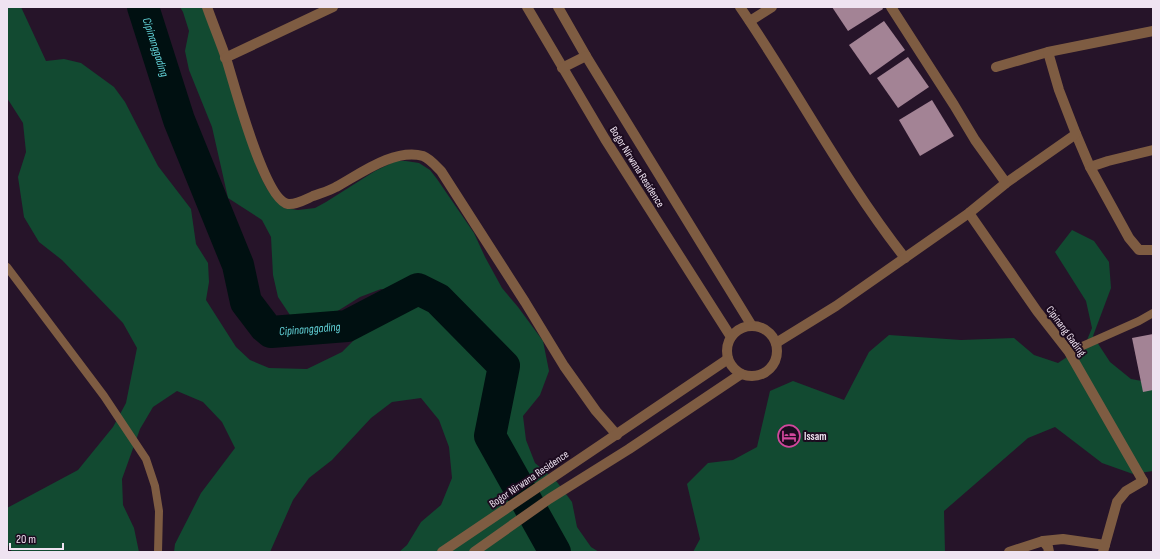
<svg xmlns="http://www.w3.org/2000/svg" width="1160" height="559" font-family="'Sofia Sans Condensed',sans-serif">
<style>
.green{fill:#124a31}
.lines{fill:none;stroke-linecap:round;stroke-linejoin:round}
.river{stroke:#001011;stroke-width:32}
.building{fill:#a38395}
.service{stroke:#7e5c42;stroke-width:8}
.minor{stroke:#7e5c42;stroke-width:10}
.tertiary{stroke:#7e5c42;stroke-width:10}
.labels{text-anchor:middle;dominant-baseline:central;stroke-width:4;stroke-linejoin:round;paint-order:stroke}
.street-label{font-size:11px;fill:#efe3f1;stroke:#1c0b1f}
.poi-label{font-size:11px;font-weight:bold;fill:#efe3f1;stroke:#1c0b1f;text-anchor:start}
.water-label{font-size:12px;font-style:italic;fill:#62d3d9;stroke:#1c0b1f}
</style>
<rect width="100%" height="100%" fill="#261429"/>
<g class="green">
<path d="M7,7H21L46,61L64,59L81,63L114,87L125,102L158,166L191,209L196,244L208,263L209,282L206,300L236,347L250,360L269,368L307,369L342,352L357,337L388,315L405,312L402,293L381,289L360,297L328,317L309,322L290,315L278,297L273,275L271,237L262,220L228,198L212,127L189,70L185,51L189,31L183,12L180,7H205L258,171L267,189L284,208L298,210L315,208L326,202L375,171L396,161H406L419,163L430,170L437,179L474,233L485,257L502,288L518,307L543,341L549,371L540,395L523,416L526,440L535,463L557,482L572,502L577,527L591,547L599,552H399L407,545L421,522L441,505L452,478L449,447L439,420L421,398L392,402L371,418L332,460L309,478L293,500L270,552H174L175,544L201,493L235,448L222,422L203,402L177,391L153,407L140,429L122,479L123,505L134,528L139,552H12L7,543V508L78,470L113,427L126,403L137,348L123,323L62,260L39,242L24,217L18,177L26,152L23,123L7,98Z"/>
<path d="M1072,230L1094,241L1109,262L1111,288L1093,336L1110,362L1131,379L1153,383V471L1133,474L1102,463L1055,427L1028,438L944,511L945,552H693L700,539L687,484L708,463L733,460L757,447L770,391L793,381L844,400L869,352L889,335L961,340L1014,338L1034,355L1058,363L1085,345L1092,328L1086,301L1055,252Z"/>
</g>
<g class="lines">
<path class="river" id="s1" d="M143,7L179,120L238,265L246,302L265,327L271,332L347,326L418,289L438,299L504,366L490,436L555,552"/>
</g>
<g class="building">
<path d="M832,7H882L883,9L848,31Z"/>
<path d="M884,21L905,50L870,75L849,45Z"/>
<path d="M908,57L929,87L898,108L877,78Z"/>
<path d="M932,100L954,136L920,156L899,120Z"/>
<path d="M1153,334V390L1143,392L1132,338Z"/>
</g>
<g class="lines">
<g class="service">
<path d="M7,267L104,396L146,459L155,486L159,511L158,552"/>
<path d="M1069,352L1139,321L1153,313"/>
</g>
<g class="minor">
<path d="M207,7C213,24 220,41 226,58C234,83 264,200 288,204C296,205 306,199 313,196C321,193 329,191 336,187C360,174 394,148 423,156C429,158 436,166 441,171L525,302L564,366L596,411L617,435"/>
<path d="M740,7C797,90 843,179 905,258"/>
<path d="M891,7L954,105L975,140L1006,183"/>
<path d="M750,21L772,7"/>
<path d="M225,58L333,7"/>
<path d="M996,67L1048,52"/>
<path d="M1076,134L1090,167"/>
<path d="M1153,150L1108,161L1090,167L1129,238L1139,250H1153"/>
<path d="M969,213L1037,311L1069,352L1143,481"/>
<path d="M776,343L836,306L969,213L1006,183L1076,134L1059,90L1048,52L1153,31"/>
<path d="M1043,541L1048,547L1049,552"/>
<path d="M1009,552L1043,541L1063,539L1105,545"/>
<path d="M1103,552L1117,502L1126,491L1143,481"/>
</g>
<g class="tertiary">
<path d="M527,7L605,139L731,337"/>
<path d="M558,7L586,56L752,326"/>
<path d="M562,68L586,56"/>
<circle cx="752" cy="351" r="25"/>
<path d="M442,552L728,359"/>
<path d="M474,552L549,499L629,449L741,374"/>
</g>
</g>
<defs>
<g id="hotel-ring" transform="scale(1.15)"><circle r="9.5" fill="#1c0b1f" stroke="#d1479c" stroke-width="1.5"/><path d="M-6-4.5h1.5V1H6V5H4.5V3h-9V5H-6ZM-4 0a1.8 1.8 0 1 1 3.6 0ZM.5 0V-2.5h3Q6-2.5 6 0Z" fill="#d1479c"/></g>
</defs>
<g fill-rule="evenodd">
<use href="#hotel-ring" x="789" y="436"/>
</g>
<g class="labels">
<g class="street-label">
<text transform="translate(637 167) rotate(58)">Bogor Nirwana Residence</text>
<text transform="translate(1066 331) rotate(54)">Cipinang Gading</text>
<text transform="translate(529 479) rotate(-34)">Bogor Nirwana Residence</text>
</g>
<g class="poi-label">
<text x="804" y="436">Issam</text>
</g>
<g class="water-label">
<text stroke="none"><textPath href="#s1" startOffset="42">Cipinanggading</textPath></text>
<text stroke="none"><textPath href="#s1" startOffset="391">Cipinanggading</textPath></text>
</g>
</g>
<rect width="1160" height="559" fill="none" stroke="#efe3f1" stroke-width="16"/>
<path d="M10 543v6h53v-6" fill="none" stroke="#efe3f1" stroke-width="2"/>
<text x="16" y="543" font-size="12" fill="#efe3f1" stroke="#1c0b1f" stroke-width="3" paint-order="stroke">20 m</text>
</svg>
